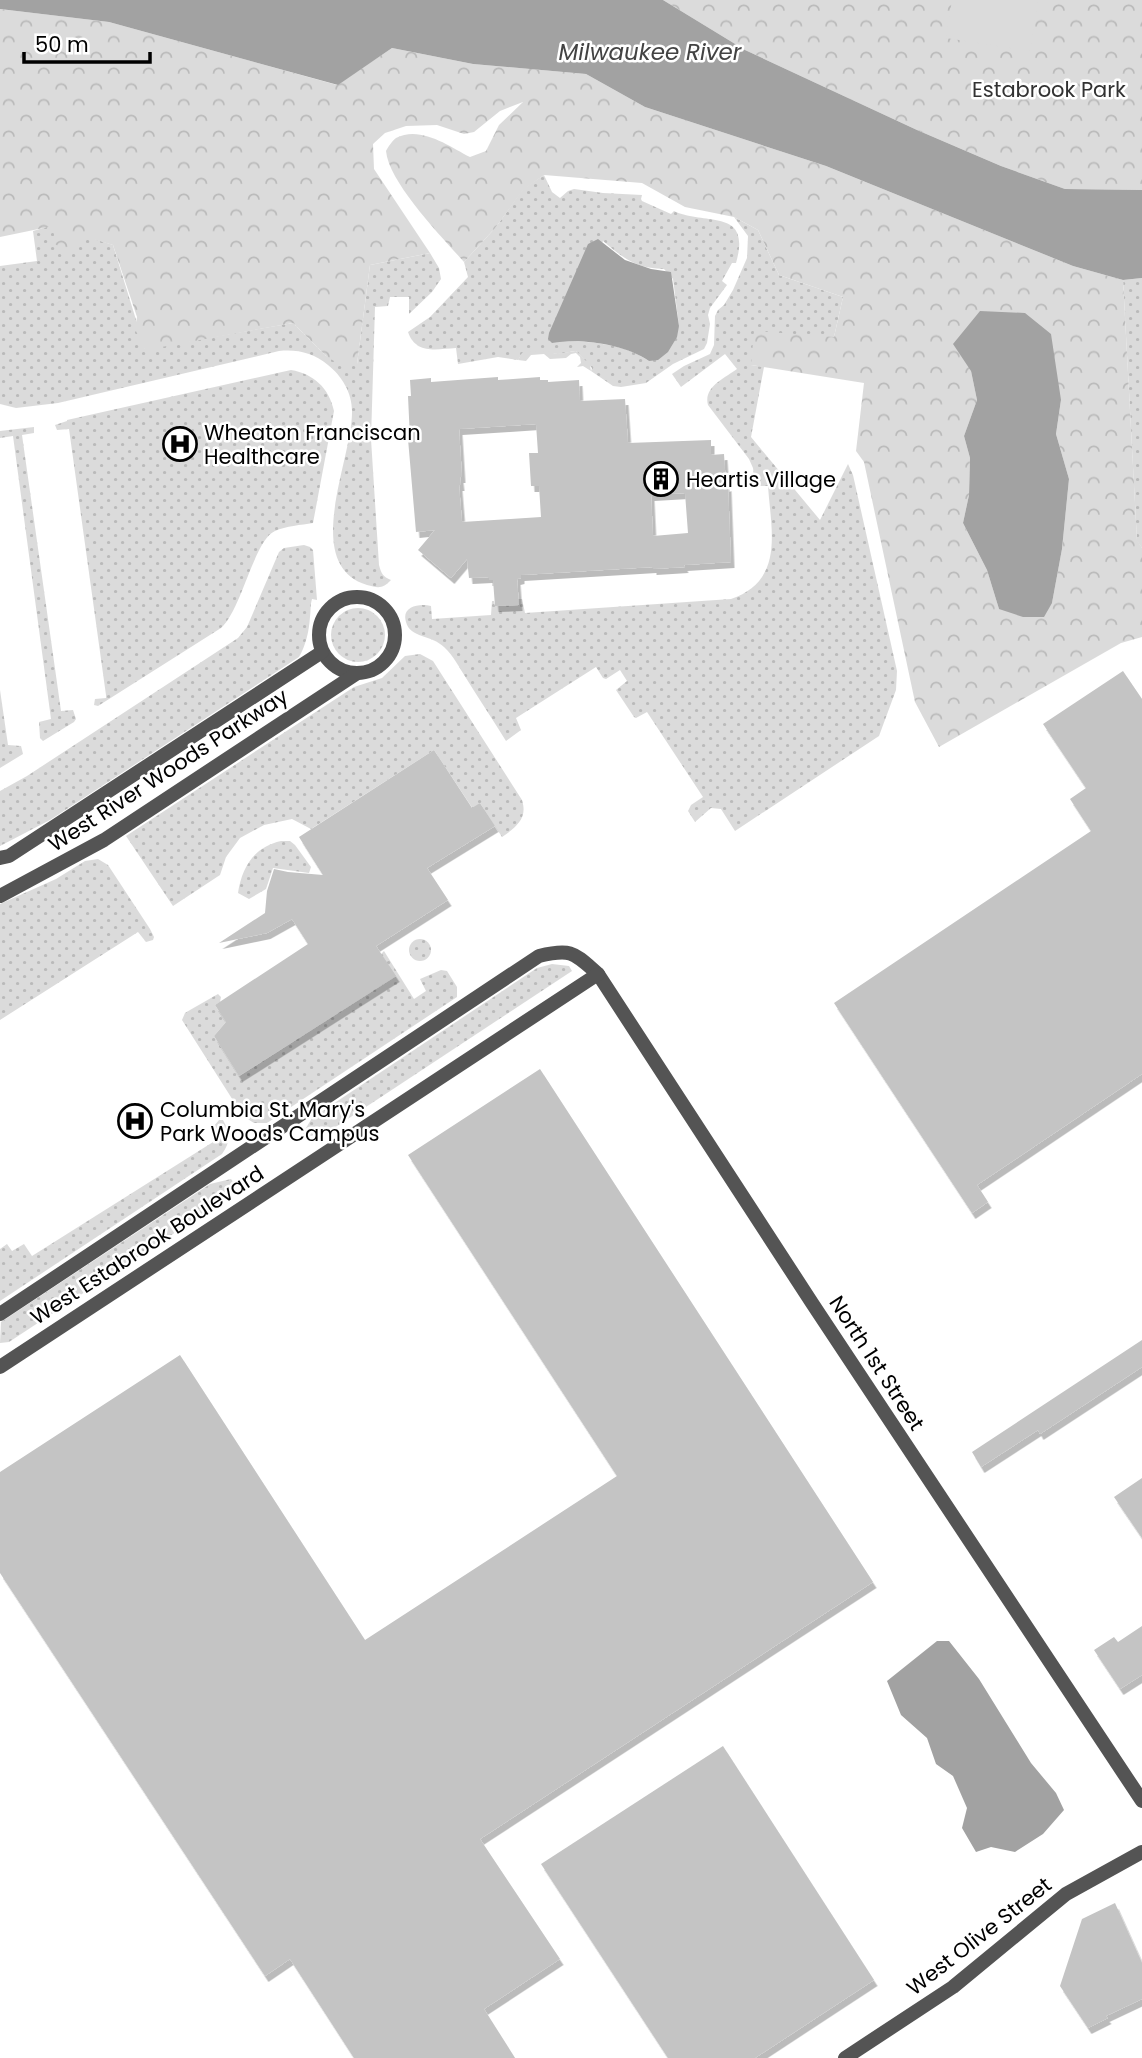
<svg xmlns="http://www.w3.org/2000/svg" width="1142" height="2058" font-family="Poppins,sans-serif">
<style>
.grass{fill:url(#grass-dots);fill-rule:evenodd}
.forest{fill:url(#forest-crowns);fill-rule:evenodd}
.garden{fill:#dbdbdb}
.water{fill:#a2a2a2}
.building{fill:#c4c4c4;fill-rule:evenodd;filter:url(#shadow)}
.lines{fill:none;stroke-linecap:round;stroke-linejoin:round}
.minor{stroke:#545454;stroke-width:14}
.labels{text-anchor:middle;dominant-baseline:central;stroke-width:5;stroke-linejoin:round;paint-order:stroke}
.park-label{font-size:21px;fill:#323232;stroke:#fff}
.poi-label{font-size:21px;fill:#000;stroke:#fff;text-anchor:start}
.street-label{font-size:21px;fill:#000;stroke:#fff}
.water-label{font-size:23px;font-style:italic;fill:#434343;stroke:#fff}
</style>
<defs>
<pattern id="grass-dots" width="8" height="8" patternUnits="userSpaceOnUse" patternTransform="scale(1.75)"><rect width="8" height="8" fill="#dbdbdb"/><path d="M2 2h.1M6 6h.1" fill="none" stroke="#bababa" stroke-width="1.8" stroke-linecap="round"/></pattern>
<pattern id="forest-crowns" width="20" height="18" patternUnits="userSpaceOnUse" patternTransform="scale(1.75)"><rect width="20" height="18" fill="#dbdbdb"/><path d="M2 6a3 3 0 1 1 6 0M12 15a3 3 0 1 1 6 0" fill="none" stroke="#bababa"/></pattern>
<filter id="shadow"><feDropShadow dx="3.5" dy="6" stdDeviation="0" flood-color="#0004"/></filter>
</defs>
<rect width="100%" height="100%" fill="#fff"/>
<g class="grass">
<path d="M544,175L552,192L560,198L568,191L574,189L603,193L642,195L641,199L642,201L671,214L674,211C705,226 752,207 736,263H732L722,281L727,285L710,308L708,315L710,324L707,343L704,349L673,364L646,383L621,387L613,386L591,371L592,368L576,351C570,351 565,354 558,354C546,353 534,353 522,354L518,360L498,357L458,364L456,348C437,349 416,355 408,332L430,317L468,277L464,262L496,227L523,189ZM603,241C624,259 636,268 664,269L673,279L679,326L649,361C625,344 590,341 561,341Z"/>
<path d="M734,217L758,230L779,275L843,297L834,337L751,365L764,367L751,437L820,520L848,464L853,475L897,671L896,690L879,736L735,831L721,809L711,808L695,822L688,811L691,805L703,797L647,712L636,718L634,717L616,690L627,681L620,670L606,679L603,678L596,667L516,718L521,730L506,741C493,720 479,699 466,678C459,667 453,655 444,647C432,635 410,638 406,622C401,606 420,603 431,606L432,619L491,615L492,601H494L495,606L518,605V599H522L525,613L731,599C785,580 771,531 768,486H757L755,484L753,468L749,459L708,405C703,387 725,378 737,369L725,354L681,387L672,374L684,366L710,354L714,345L715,316L718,310L724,305L733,290L747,258L748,236Z"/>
<path d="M53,225L113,245L145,349L293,323L326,356L357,364L370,265L430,253L439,268L441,279L432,292L409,314V297H390L388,306L375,307L371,439L379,565C381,573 383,577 391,580C383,589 378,588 367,585C300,564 353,459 352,411C352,393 342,376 328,365C314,353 297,349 279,351L58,403L16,408L0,404V266L37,261L33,231Z"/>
<path d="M1142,278V548L1137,541L1123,280Z"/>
<path d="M291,370C314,374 329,388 334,411L313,523C301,525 286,526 275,531C254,540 242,609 221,628L98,706L94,705L95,699L106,698V695L69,429L57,430L55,425L67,421V420Z"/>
<path d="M34,427V433L22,435L61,711L73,710L76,719L74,722L43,741L40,738L39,722L51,719L13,436L0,438V431Z"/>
<path d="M304,545L310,547L313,550L317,600L312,599C310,606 311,610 310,617C309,631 306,645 299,657L50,820L0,846V791L27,776L238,638L247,627L279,552L284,548Z"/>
<circle cx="358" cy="635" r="27"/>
<path d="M420,654L433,661L522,800C528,819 516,827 502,837L480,803L473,809L434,750L311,829L292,819L264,825L240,838L226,857L220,875L173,906L126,836L354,687L382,678L405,656Z"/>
<path d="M0,690L8,745L21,746L23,754L0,768Z"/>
<path d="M281,841H290L295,845L311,867L309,873L273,868L266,889L249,899L238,893C242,867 254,847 281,841Z"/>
<path d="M98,859L108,865L150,929L154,937L153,940L146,942L138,932L0,1020V904L56,879L85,861Z"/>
<circle cx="420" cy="950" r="11"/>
<path d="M384,951L414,999L426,991L420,979L441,970L447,971L457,987V997L267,1123H254L243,1116L182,1020L185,1013L190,1010L218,994L221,997L220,1002L215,1005L226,1022L214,1036L239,1076L395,976L381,954Z"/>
<path d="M552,964L569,966L572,971L328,1132L306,1137L303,1133L312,1118L537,968Z"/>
<path d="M219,1120H223C230,1132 231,1142 222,1154L0,1301V1249L7,1244L12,1251L24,1244L32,1256L221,1137L214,1126Z"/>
<path d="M231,1179L234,1183L223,1201L9,1342L0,1343L1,1322L210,1184Z"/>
</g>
<g class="forest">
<path d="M663,0H1142V190L1065,189L1001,166L917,130L745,50Z"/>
<path d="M0,9L109,22L337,85L392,48L473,64L586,74L645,107L826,166L1073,266L1123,280L1137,540L1142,548V637L1121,643L939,747L915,702L864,462L856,451L864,383L751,365L754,331L834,337L843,297L779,275L758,230L734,217L685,207L642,183L544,175L523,190L496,227L464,262C442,237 389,183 386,151C388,147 392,141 396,138C420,125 449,146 470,157L486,151L499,125L523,102L500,111L474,132L464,134L437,125L406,126L385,133L373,144L374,169L430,253L370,265L357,364L342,366L326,356L293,323L145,350L135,329L137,317L113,245L86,237L69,253L55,244L53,226L0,237ZM971,371L1061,400L1056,434L1069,479L1062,549L1052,603L999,609L987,570L963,523L969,495L970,458L964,436L977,400Z"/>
</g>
<g class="garden">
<path d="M952,0H1038L1030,51L946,38Z"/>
<path d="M528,351L551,352L555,354L576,351L590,365L591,371L583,366L577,367L581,363L580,357L576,353L571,354L566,358L550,359L544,354L531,355L526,361L518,360L522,353Z"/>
</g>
<g class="water">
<path d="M0,0H663L745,50L917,130L1001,166L1065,189L1142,190V278L1123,280L1073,266L826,166L645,107L586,74L473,64L392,48L338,85L109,22L0,9Z"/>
<path d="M598,239L625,260L651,269L671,272L679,326L677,337L668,352L658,360L649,361C624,344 581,338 552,343L548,339L549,333L588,244Z"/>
<path d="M980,311L1025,313L1051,334L1061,400L1056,434L1069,479L1062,549L1052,603L1044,617H1023L999,609L987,570L963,523L969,495L970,458L964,436L977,400L971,371L953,344Z"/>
<path d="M937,1641H949L979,1679L1031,1763L1056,1793L1064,1810L1043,1834L1015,1852L991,1847L976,1852L962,1828L967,1808L953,1776L936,1764L927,1738L901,1715L887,1681Z"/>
</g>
<g class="building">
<path d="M498,377V380L540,377V380H548V382L579,380L580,401L625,399L628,443L711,440V455L724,454L726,486L728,485L731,562L684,565L685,567L653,569V567L521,575V578L517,579L519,605L495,606L493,580H489V577L469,578L467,559L451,578L418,550L435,530L416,532L408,439H410L408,396H411L410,380L431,378V382ZM536,424L538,453H529L531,486H539L541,517L462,522L459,485H461L460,477H462L459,429ZM685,493L688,533L653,536L651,495Z"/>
<path d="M1123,671L1142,699V1074L977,1185L988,1202L972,1213L834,1003L1091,831L1070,799L1086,788L1043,724Z"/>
<path d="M434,750L472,808L480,803L495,826L427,868L448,900L376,946L396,976L239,1076L214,1036L226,1022L215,1005L308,944L292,919L267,933L219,943L265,913L267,891L274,869L288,872L323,875L299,837Z"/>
<path d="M540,1069L873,1582L480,1839L560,1959L484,2009L515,2058H354L290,1959L265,1976L0,1573V1472L180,1355L365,1640L617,1476L408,1155Z"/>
<path d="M1142,1340V1367L1040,1434L1038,1430L981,1467L972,1452Z"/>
<path d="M1142,1478V1538L1114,1497Z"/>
<path d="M1142,1626V1675L1120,1689L1094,1650L1114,1637L1118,1642Z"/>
<path d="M723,1746L874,1980L755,2058H668L541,1864Z"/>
<path d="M1115,1903L1142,1963V1999L1106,2016L1108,2018L1088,2028L1060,1986L1082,1919Z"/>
</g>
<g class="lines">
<g class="minor">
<circle cx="357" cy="635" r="38"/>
<path d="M0,858L9,856L322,652"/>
<path d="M0,896L104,840L356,674"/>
<path d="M0,1314L539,956C572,948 574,953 598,974L812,1303L1142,1801"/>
<path d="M0,1367L598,974"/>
<path d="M845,2058L953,1987L1066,1894L1142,1852"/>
</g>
</g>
<defs>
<g id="hospital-ring" transform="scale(1.75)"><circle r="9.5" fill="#fff" stroke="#000" stroke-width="1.5"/><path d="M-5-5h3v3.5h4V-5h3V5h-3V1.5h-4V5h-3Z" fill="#000"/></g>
<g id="building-ring" transform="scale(1.75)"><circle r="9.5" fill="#fff" stroke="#000" stroke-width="1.5"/><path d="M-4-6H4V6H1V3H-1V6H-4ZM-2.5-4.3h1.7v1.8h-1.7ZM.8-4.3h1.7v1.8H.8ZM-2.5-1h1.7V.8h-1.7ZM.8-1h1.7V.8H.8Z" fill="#000"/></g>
</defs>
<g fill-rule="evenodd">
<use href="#hospital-ring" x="180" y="444"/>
<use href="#building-ring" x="661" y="479"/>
<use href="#hospital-ring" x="135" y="1121"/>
</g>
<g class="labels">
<g class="park-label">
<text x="1049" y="89">Estabrook Park</text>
</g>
<g class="poi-label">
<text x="204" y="432">Wheaton Franciscan<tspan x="204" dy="24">Healthcare</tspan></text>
<text x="686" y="479">Heartis Village</text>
<text x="160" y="1109">Columbia St. Mary's<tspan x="160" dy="24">Park Woods Campus</tspan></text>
</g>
<g class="street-label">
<text transform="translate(168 770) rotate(-33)">West River Woods Parkway</text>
<text transform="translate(147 1245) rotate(-33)">West Estabrook Boulevard</text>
<text transform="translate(877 1363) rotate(57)">North 1st Street</text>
<text transform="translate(979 1936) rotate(-38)">West Olive Street</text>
</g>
<g class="water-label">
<text x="650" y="52">Milwaukee River</text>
</g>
</g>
<path d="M24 52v10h126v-10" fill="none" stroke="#000000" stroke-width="3.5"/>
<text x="35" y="52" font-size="21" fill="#000000" stroke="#ffffff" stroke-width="5" paint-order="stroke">50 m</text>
</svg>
